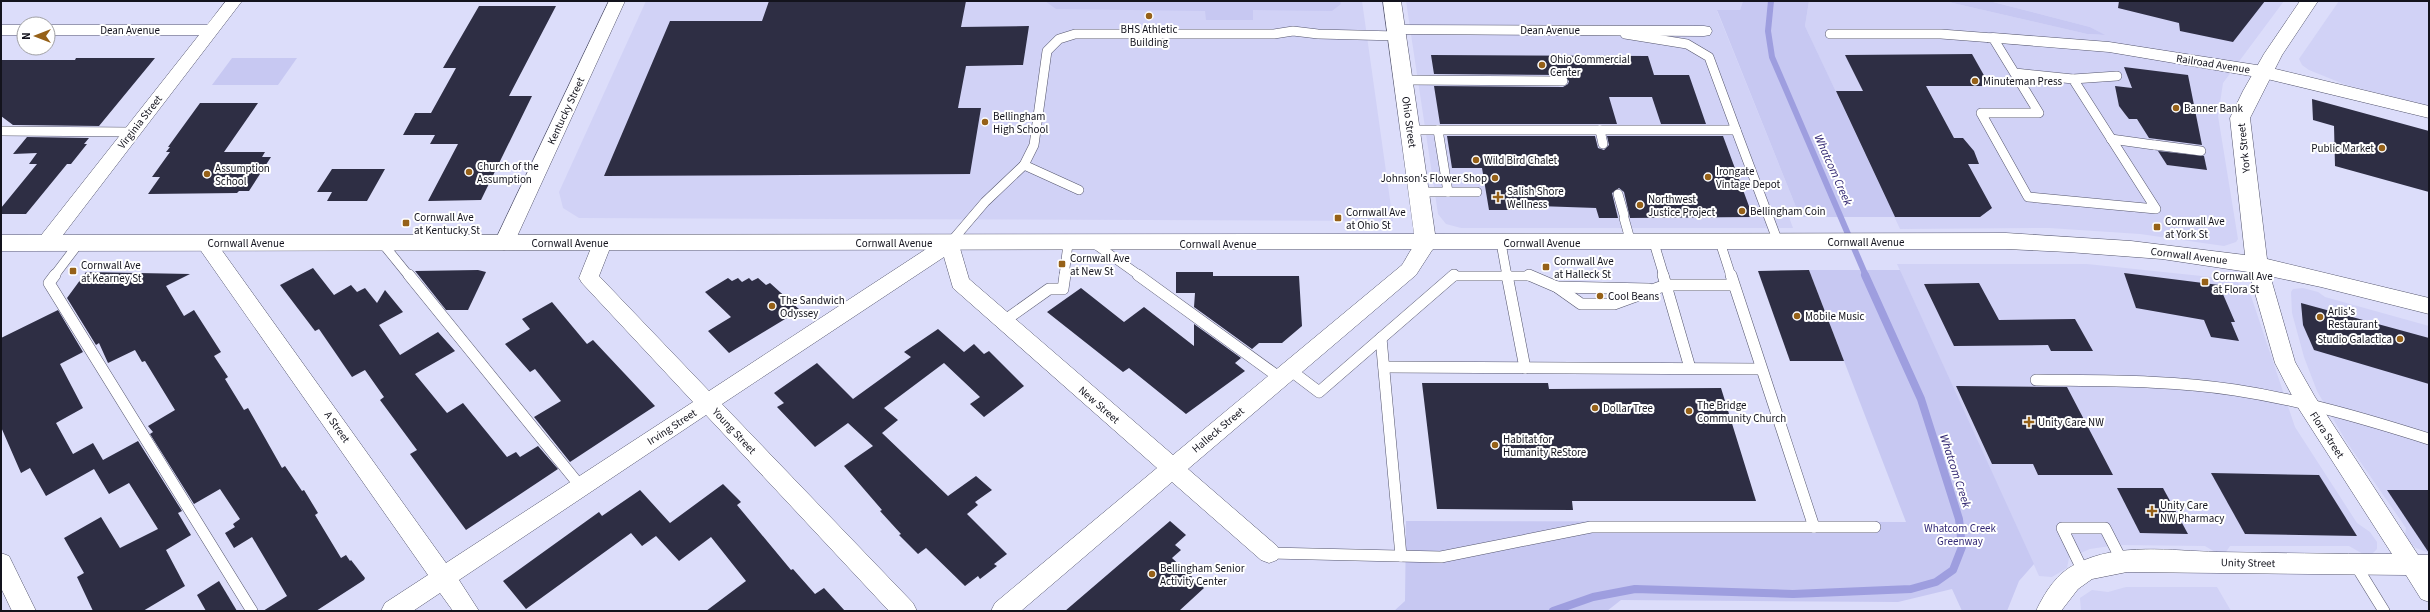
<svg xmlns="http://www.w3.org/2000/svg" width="2430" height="612" font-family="'Source Sans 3',sans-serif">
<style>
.built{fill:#d1d2f6}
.green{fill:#c7c8f2}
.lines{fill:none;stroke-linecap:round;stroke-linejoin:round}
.stream-far1{stroke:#9e9edf;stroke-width:6}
.stream{stroke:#9e9edf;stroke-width:8}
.building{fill:#2e2e44}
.service-far1-casing{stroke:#54556d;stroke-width:10}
.service-casing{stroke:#54556d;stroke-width:12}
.minor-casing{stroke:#54556d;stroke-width:1}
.tertiary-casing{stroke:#54556d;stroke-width:1}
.service-far1{stroke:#fff;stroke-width:9}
.service{stroke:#fff;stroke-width:11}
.minor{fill:#fff;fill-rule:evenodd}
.tertiary{fill:#fff;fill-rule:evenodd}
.poi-dot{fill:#966118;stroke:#fff;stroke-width:1.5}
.labels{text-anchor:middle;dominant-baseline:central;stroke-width:4;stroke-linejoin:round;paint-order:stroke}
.poi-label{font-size:11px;fill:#13131d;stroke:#fff;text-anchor:start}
.street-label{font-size:11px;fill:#13131d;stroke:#fff}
.park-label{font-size:11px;fill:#362c78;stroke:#fff}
.water-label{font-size:12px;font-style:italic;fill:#302570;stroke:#fff}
</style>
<rect width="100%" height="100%" fill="#dcddfa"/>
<g class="built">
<path d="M646,1H1362L1393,221L579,218L563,208L559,192Z"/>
<path d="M1406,1H1743L1740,10L1717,11L1800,217H1789L1793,228H1461L1446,224L1438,214Z"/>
<path d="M1809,1H1944L2087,34L2104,35L2090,27L1989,1H2284L2223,83L2218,116L2238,239L2236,242L2224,246L2140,234L2049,228L1900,229L1805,26Z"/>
<path d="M2339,1H2429V106L2346,85L2309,70L2302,65L2299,59Z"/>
<path d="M1897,264H2087L2230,279L2236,281L2251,296L2295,427L2357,523L2370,532L2377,542V549L2372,554H2363L2349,546H2230L2226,552H2215L2205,546L2117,545L2090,549L2069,558L2067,568L2052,577L2039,576Z"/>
<path d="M2303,288L2318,292L2325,297L2429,326V553L2416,548L2411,544L2405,535L2406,528L2346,441L2317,391L2304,357L2292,313L2291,292L2293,289Z"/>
<path d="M2126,587H2217L2231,611H2081L2080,598L2092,590L2108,592Z"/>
</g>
<g class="green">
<path d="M1045,1H1340L1341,4L1332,11L1253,10V20H1206L1205,11L1056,9Z"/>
<path d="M1743,1H1809L1805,26L1895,217H1800L1717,10H1740Z"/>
<path d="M1944,1H1989L2090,27L2105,35L2087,34Z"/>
<path d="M232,58H297L278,85H212Z"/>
<path d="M1809,270H1900L2034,564L2019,581L2007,611H1962L1952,589L1898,602L1621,600L1607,611H1394L1405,601L1406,521L1906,522Z"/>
</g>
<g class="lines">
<path class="stream-far1" d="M1771,1L1768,31L1772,57L1866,276"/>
<path class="stream" d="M1553,611L1593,597L1635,589L1793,594L1911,589L1936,582L1953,570L1962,547L1959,519L1921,399L1865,275"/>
</g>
<g class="building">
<path d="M769,1H966L961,27L1029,26L1023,65L966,66L958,108H981L970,174L604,176L670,21H762Z"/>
<path d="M2119,1H2265L2233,42L2180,31L2179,23L2118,8Z"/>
<path d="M479,6H556L509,96H532L481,200L428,201L458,144H430L435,135H403L415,113H431L456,68H443Z"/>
<path d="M1972,54L1990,86H1926L1954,138H1963L1974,151L1979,164H1968L1992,208L1980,217H1895L1836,91H1863L1845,55Z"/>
<path d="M1431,55L1648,56L1654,75H1689L1706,124H1661L1652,97H1609L1617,124H1440L1434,86L1563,87L1568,84L1569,81L1563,75L1434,74Z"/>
<path d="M76,58H155L99,126L13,125L1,116V60H75Z"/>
<path d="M2124,67L2188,75L2202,145L2149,138L2137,119H2129L2125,114L2119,106L2115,86L2132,88Z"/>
<path d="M2312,99L2429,131V192L2335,166L2334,126L2313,120Z"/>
<path d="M200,103H258L224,152H265L262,157H271L249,191H239L237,193L148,194L160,177H152L170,152H166L170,147H168Z"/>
<path d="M1447,136H1595L1598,148L1604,150L1609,145L1607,136H1723L1753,217L1630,218L1624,192L1619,188L1612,193L1618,218H1599L1596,208L1511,205L1512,210H1489L1482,168H1452Z"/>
<path d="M27,137L89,138L84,144H87L71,164H67L26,214H1V208L37,164H29L37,153L13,154Z"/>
<path d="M2158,151L2204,156L2207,170L2167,165Z"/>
<path d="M332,169H385L367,201H327L332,192H317Z"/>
<path d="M313,268L334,295L351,285L357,292L365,288L377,303L385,290L403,312L379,325L400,355L438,332L455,351L415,374L447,413L463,403L507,457L516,452L520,457L538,446L558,469L466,530L410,454L417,450L380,400L384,397L365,370L352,377L319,329L315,331L280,285Z"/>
<path d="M478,270L486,272L468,310H446L415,271Z"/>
<path d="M1809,270L1844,361H1790L1758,271Z"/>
<path d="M86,272L190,274L166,286L184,316L194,310L221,352L214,356L228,377L225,379L244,410L248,408L282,468L285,466L302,491L304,490L318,513L315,515L341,558L346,555L350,561L351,560L365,578L364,580L316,611H263L287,596L252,537L234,548L225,533L235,527L233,524L240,519L220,489L194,504L150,434L153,432L148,426L175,410L145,361L142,362L135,350L108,363L99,343L96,345L67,298Z"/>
<path d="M1176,272H1213V276H1299L1302,326L1282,343H1259L1252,349L1194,307L1195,293H1176Z"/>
<path d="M2124,273L2219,285L2235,322H2231L2239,341L2211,337L2204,320L2136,308Z"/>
<path d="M728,278L732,281L738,278L742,282L749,278L752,281L758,278L766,285L770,283L800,310L729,353L708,331L731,317L705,292Z"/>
<path d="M1979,283L1999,320L2075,319L2093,351H2051L2048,345L1954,346L1924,284Z"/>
<path d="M1081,288L1124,322L1144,307L1194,346V324L1241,358L1235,363L1245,371L1186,414L1129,368L1123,372L1047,312Z"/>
<path d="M552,302L587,344L593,340L655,406L570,462L534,417L561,401L535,369L530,372L505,344L530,329L522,319Z"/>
<path d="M2301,303L2429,338V384L2314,350L2303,325Z"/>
<path d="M58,310L83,352L60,364L83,408L56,423L73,454L93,443L103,460L138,441L182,511L178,513L191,535L166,550L185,586L143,611H93L77,577L84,573L64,538L101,517L120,548L158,529L129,483L109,494L94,469L46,496L30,468L21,473L1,427V338Z"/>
<path d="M938,329L964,352L974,344L984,354L989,351L1024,386L984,417L970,404L980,397L944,363L884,408L898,420L882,433L948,496L976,476L992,490L975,502L978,505L967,514L1007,554L994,564L997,566L980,579L978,576L965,586L926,548L918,554L899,535L901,534L880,511L882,510L844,466L873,446L848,423L815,447L777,407L784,403L774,393L817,363L853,399L911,357L904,352Z"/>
<path d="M1422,383H1548L1549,389L1721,388L1756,501H1572L1573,510L1437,509Z"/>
<path d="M1956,386L2067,387L2113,475H2038L2033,464H1992Z"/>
<path d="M2211,473L2319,475L2357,536L2245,534Z"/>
<path d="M723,484L741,502L737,505L791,570L793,569L815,594L824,588L845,611H706L746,581L711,537L679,561L656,536L642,546L631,533L526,609L503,581L599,512L602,516L640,490L670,523Z"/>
<path d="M2117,488H2163L2188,534L2140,533Z"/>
<path d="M2387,490H2429V553Z"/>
<path d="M1170,521L1186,535L1175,545L1181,550L1172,558L1204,588L1179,611H1065Z"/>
<path d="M219,581L237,611H206L197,595Z"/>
</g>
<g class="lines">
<g class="service-far1-casing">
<g id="service-far1">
<path d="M1830,34H1941L1993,38L2039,113H1981L2028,197L2156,209L2073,79L2015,73"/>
<path d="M2073,79L2117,76"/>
<path d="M1404,80L1563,81"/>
<path d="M1410,130H1736L1709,57L1687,44L1625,34"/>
<path d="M1600,130L1603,144"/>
<path d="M1736,130L1778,242"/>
<path d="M1,131L132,132"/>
<path d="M2111,139L2154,145"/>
<path d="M2155,145L2201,151"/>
<path d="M1079,190L1024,165L1034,145L1047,51L1059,39L1075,34H1274L1293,31L1318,34L1397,36"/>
<path d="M1419,192H1448L1438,130"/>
<path d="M1448,192H1477"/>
<path d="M1618,194L1624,215"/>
<path d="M1624,218L1631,243"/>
<path d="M1720,242L1731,276"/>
<path d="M950,243L985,202L1024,165"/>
<path d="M1501,243L1507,276"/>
<path d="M1654,243L1664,276"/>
<path d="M383,244L409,276"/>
<path d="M1095,244L1140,276"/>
<path d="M54,276L79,243"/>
<path d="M1064,276L1068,244"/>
<path d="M1452,276H1531"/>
</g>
</g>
<g class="service-casing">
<g id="service">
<path d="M55,275L49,283L252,611"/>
<path d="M409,275L581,487"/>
<path d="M1138,275L1280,378"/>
<path d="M1507,275L1525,368"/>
<path d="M1529,275L1557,287L1581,304H1614L1666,285H1733"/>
<path d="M1663,275L1690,368"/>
<path d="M1731,275L1814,527"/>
<path d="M1557,287L1649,289"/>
<path d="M1004,321L1049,289H1063L1065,275"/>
<path d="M1381,338L1401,556"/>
<path d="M1384,367L1761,369"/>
<path d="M1290,370L1319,392L1454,275"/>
<path d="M2036,380C2102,381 2170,380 2235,390C2301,400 2366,419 2429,439"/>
<path d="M1269,553L1441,557L1591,527H1875"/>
<path d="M2355,564L2384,611"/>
<path d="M2083,571L2062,528H2105L2123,563"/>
</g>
</g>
<g class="minor-casing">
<g id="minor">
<path d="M226,1H242L53,248L46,250L39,248L36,243L39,238L199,35H48V25H207Z"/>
<path d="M609,1H625L514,243L511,248L504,250L497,248L494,243Z"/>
<rect x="1" y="25" width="23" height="10"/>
<path d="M1397,25L1704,26L1710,27L1712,31L1710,35L1704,36L1391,34L1389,30L1391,26Z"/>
<path d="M1993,33L2109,42L2263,66L2429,106V118L2263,78L2109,52L1987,42L1985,38L1987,34Z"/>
<path d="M206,236L213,238L446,563L693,402L582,283L579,278L595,238L602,236L609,238L612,243L599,276L709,391L943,238L950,236L957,238L969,279L1173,455L1402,265C1410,253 1416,234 1433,239L1436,244L1416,275L1188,469L1277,546L1281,553L1277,560L1269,563L1261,560L1172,482L1021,611H991L995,603L1157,468L953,288L944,257L722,404L913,603L917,611H889L706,415L459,580L479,611H453L440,593L413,611H381L385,603L428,575L199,248L196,243L199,238Z"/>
<path d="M2257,258L2264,260L2267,265L2295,362L2315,397L2418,555H2429V602L2421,599L2406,575L2127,572L2092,579L2078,589L2061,611H2036C2045,592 2057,573 2076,564C2118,542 2172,551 2217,552C2275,553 2334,554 2392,554L2299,409L2275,363L2247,265L2250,260Z"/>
<path d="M1,553L9,556L36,611H12L1,588Z"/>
</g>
</g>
<g class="tertiary-casing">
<path id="tertiary" d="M1383,1H1401L1435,234L2006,233L2131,241L2245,255L2230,118L2243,91L2264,54L2300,1H2318L2282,55L2250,118L2267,259L2429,298V314L2321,287L2255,273L2162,259L2068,252L2006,249H1434L1426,252L1418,249L1,251V235L1414,234Z"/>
</g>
<use href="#service-far1" class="service-far1"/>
<use href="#service" class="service"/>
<use href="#minor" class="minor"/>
<use href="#tertiary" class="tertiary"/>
</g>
<g class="poi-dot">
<circle cx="1149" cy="16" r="4"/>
<circle cx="1542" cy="65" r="4"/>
<circle cx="1975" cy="81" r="4"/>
<circle cx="2176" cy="108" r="4"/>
<circle cx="985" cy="122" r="4"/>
<circle cx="2382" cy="148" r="4"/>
<circle cx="1476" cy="160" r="4"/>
<circle cx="469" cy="172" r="4"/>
<circle cx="207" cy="174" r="4"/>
<circle cx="1708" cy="177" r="4"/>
<circle cx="1495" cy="178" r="4"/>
<path d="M1496 191h4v4h4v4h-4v4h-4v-4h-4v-4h4z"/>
<circle cx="1640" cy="205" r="4"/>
<circle cx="1742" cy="211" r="4"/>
<rect x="1334" y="214" width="8" height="8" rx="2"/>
<rect x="402" y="219" width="8" height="8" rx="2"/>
<rect x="2153" y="223" width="8" height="8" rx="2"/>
<rect x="1058" y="260" width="8" height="8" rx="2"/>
<rect x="1542" y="263" width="8" height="8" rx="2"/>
<rect x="69" y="267" width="8" height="8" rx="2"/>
<rect x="2201" y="278" width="8" height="8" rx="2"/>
<circle cx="1600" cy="296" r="4"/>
<circle cx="772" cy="306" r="4"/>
<circle cx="1797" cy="316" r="4"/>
<circle cx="2320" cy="317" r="4"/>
<circle cx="2400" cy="339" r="4"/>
<circle cx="1595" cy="408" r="4"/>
<circle cx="1689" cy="411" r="4"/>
<path d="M2027 416h4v4h4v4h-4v4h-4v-4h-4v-4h4z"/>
<circle cx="1495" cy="445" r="4"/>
<path d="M2150 505h4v4h4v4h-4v4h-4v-4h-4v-4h4z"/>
<circle cx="1152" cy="574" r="4"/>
</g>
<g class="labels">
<g class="poi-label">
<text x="1149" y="29" text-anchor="middle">BHS Athletic<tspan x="1149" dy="13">Building</tspan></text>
<text x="1550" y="59">Ohio Commercial<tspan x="1550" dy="13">Center</tspan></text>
<text x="1983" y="81">Minuteman Press</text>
<text x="2184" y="108">Banner Bank</text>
<text x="993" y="116">Bellingham<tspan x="993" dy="13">High School</tspan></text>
<text x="2374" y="148" text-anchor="end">Public Market</text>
<text x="1484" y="160">Wild Bird Chalet</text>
<text x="477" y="166">Church of the<tspan x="477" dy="13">Assumption</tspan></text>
<text x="215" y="168">Assumption<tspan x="215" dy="13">School</tspan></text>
<text x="1716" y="171">Irongate<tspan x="1716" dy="13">Vintage Depot</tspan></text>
<text x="1487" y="178" text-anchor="end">Johnson's Flower Shop</text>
<text x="1507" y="191">Salish Shore<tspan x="1507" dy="13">Wellness</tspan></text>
<text x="1648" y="199">Northwest<tspan x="1648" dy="13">Justice Project</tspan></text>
<text x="1750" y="211">Bellingham Coin</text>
<text x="1346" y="212">Cornwall Ave<tspan x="1346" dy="13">at Ohio St</tspan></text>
<text x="414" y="217">Cornwall Ave<tspan x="414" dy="13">at Kentucky St</tspan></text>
<text x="2165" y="221">Cornwall Ave<tspan x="2165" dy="13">at York St</tspan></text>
<text x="1070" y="258">Cornwall Ave<tspan x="1070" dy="13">at New St</tspan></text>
<text x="1554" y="261">Cornwall Ave<tspan x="1554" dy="13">at Halleck St</tspan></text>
<text x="81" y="265">Cornwall Ave<tspan x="81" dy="13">at Kearney St</tspan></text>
<text x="2213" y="276">Cornwall Ave<tspan x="2213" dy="13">at Flora St</tspan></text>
<text x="1608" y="296">Cool Beans</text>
<text x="780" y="300">The Sandwich<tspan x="780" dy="13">Odyssey</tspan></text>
<text x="2328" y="311">Arlis's<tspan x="2328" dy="13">Restaurant</tspan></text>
<text x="1805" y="316">Mobile Music</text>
<text x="2392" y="339" text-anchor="end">Studio Galactica</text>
<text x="1697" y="405">The Bridge<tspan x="1697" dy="13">Community Church</tspan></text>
<text x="1603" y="408">Dollar Tree</text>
<text x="2038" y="422">Unity Care NW</text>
<text x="1503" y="439">Habitat for<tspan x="1503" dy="13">Humanity ReStore</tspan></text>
<text x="2160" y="505">Unity Care<tspan x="2160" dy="13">NW Pharmacy</tspan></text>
<text x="1160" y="568">Bellingham Senior<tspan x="1160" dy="13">Activity Center</tspan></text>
</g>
<g class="street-label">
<text x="130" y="30">Dean Avenue</text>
<text x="1550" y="30">Dean Avenue</text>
<text transform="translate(2213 64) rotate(9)">Railroad Avenue</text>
<text transform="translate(566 111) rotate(-65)">Kentucky Street</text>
<text transform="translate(140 122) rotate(-52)">Virginia Street</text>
<text transform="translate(1409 122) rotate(82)">Ohio Street</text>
<text transform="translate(2244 148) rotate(-96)">York Street</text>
<text x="1866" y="242">Cornwall Avenue</text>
<text x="246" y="243">Cornwall Avenue</text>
<text x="570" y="243">Cornwall Avenue</text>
<text x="894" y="243">Cornwall Avenue</text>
<text x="1542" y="243">Cornwall Avenue</text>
<text x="1218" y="244">Cornwall Avenue</text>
<text transform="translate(2189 256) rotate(7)">Cornwall Avenue</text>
<text transform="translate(1099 405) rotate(41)">New Street</text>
<text transform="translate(337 427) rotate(55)">A Street</text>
<text transform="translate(672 427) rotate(-33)">Irving Street</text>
<text transform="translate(1218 430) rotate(-40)">Halleck Street</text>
<text transform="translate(734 431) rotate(47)">Young Street</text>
<text transform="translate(2327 435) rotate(57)">Flora Street</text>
<text transform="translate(2248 563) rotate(1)">Unity Street</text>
</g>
<g class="park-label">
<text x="1960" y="528">Whatcom Creek<tspan x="1960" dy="13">Greenway</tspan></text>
</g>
<g class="water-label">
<text transform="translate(1833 170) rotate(66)">Whatcom Creek</text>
<text transform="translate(1955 471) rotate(72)">Whatcom Creek</text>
</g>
</g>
<rect width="2430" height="612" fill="none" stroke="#13131d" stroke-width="4"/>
<g transform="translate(36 36) rotate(270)"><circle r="19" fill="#ffffff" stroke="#a1a1a5"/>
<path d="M0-3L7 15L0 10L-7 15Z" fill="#966118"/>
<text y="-6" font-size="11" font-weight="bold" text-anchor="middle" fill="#13131d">N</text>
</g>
</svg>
